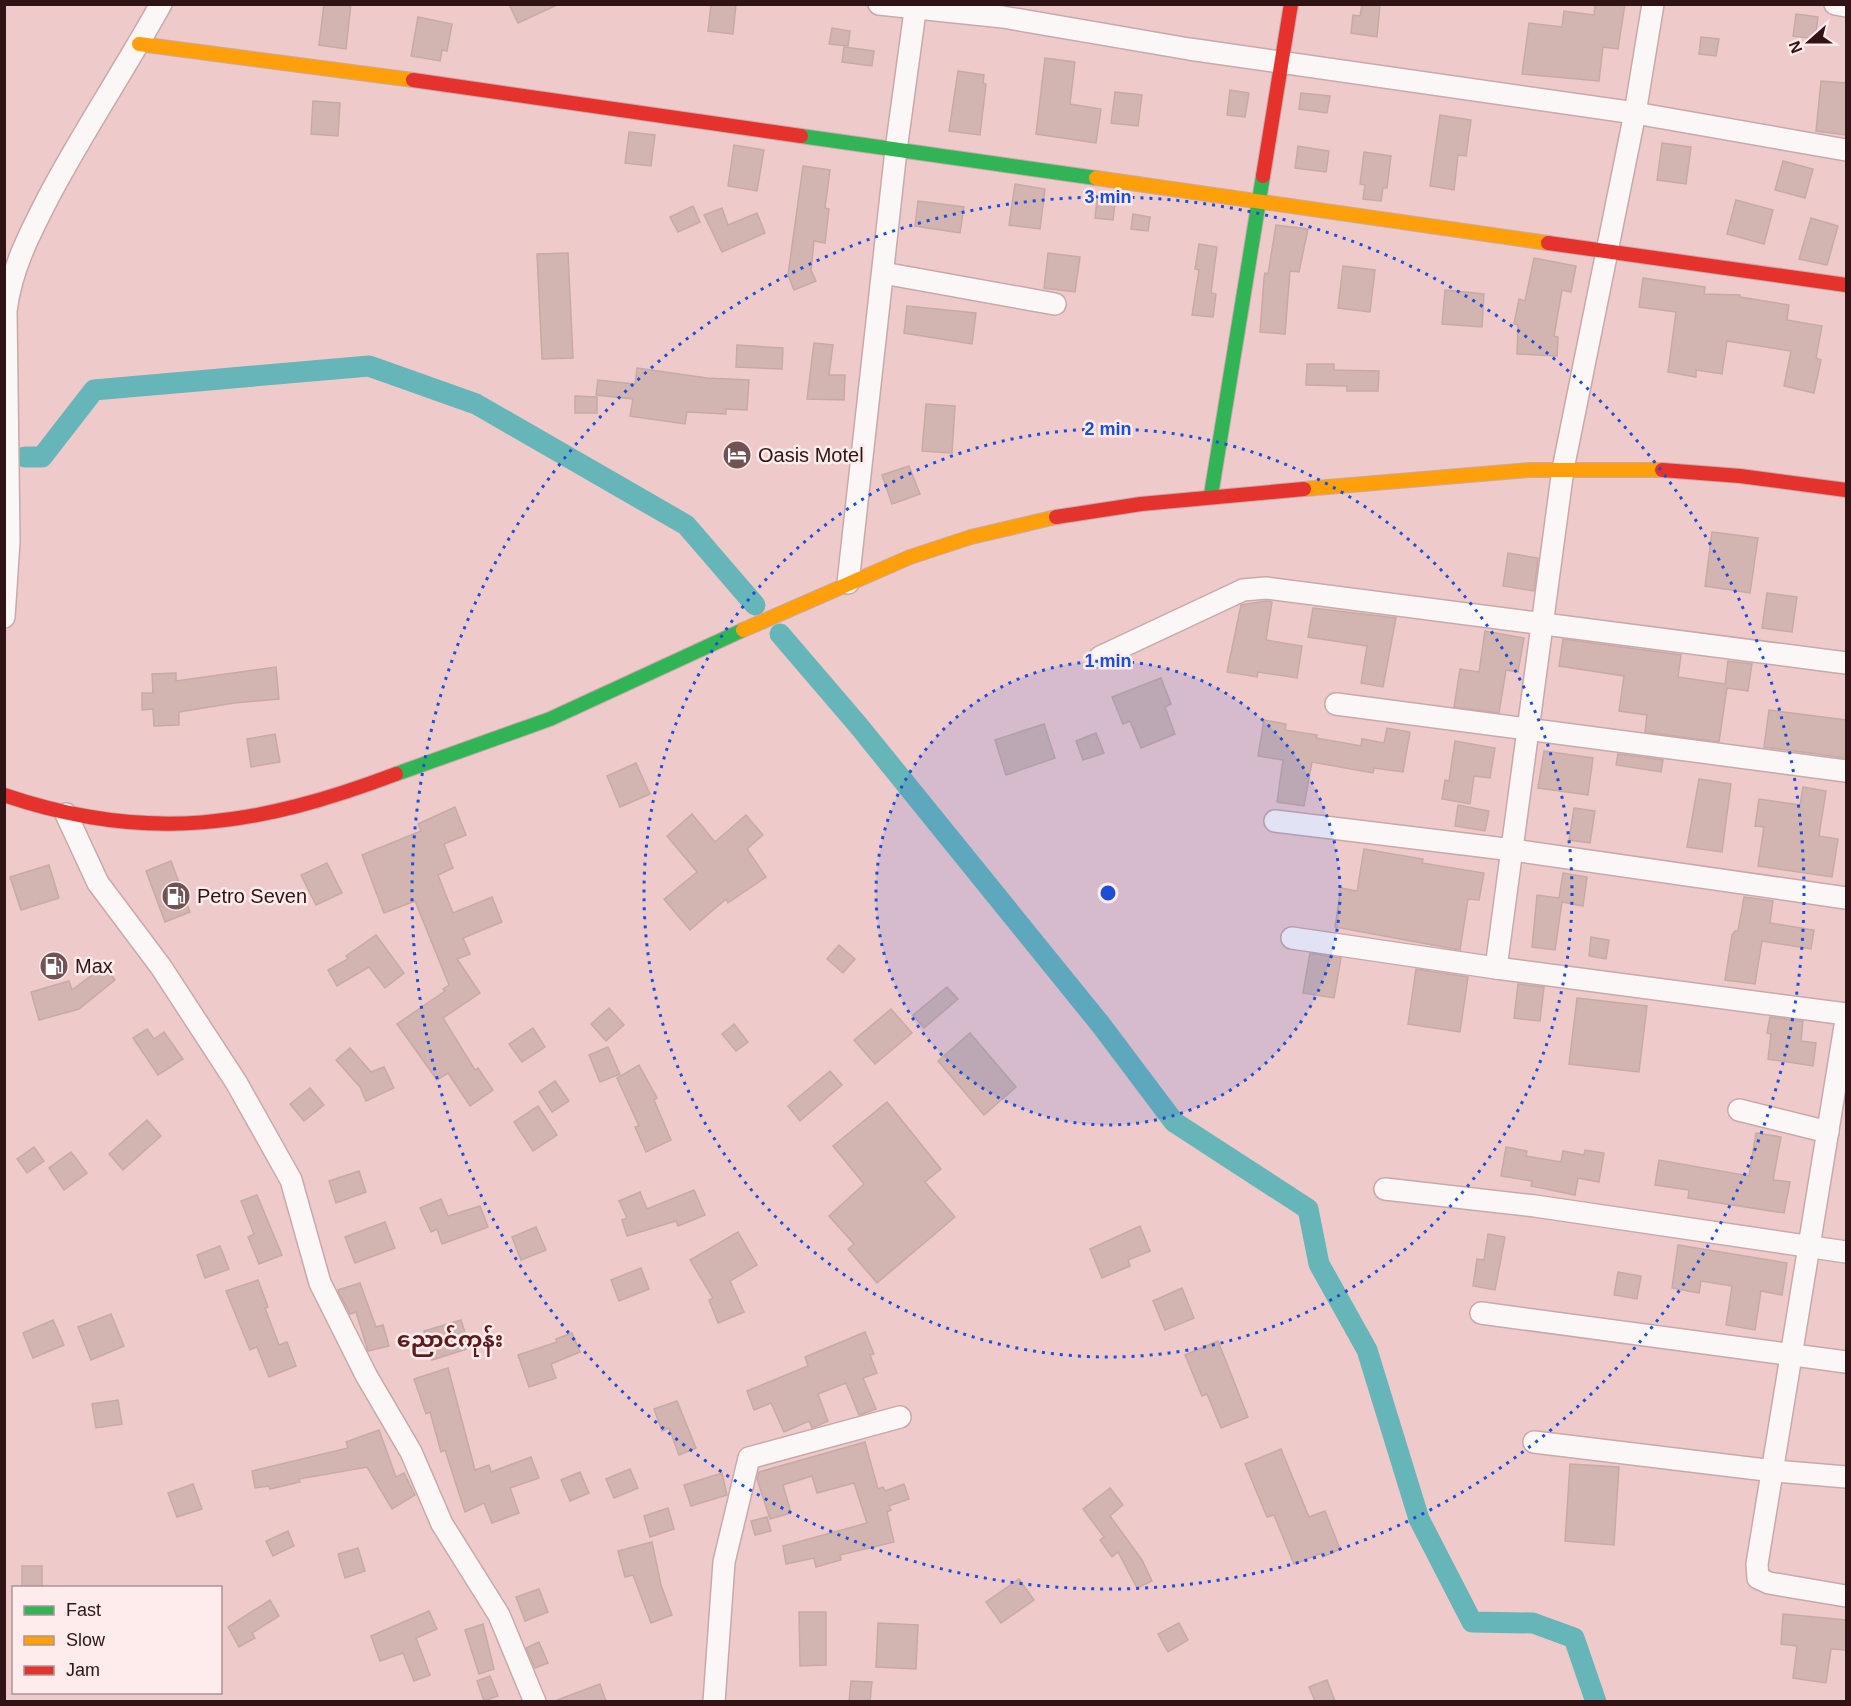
<svg xmlns="http://www.w3.org/2000/svg" width="1851" height="1706" font-family="Helvetica,'Noto Sans Myanmar',sans-serif">
<style>
.lines{fill:none;stroke-linecap:round;stroke-linejoin:round}
.canal{stroke:#66b5b9;stroke-width:21}
.building{fill:#d2b5b0;stroke:#c7aaa5;stroke-width:1.5}
.street-casing{stroke:#c8a9a9;stroke-width:24}
.fast-casing{stroke:#c8a9a9;stroke-width:16}
.slow-casing{stroke:#c8a9a9;stroke-width:16}
.jam-casing{stroke:#c8a9a9;stroke-width:16}
.street{stroke:#fcf7f7;stroke-width:21}
.fast{stroke:#30b455;stroke-width:14}
.slow{stroke:#ff9f0a;stroke-width:14}
.jam{stroke:#e5322d;stroke-width:14}
.ring{fill:none;stroke:#1d4ed8;stroke-width:3;stroke-dasharray:3 6}
.labels{text-anchor:middle;dominant-baseline:central;stroke-width:5;stroke-linejoin:round;paint-order:stroke}
.poi-label{font-size:20px;fill:#301314;stroke:#fdeceb;text-anchor:start}
.quarter-label{font-size:22px;font-weight:bold;fill:#5b1c1f;stroke:#fdeceb}
.centre{fill:#1d4ed8;stroke:#fdeceb;stroke-width:3}
.ring-label{font-size:18px;text-anchor:middle;font-weight:bold;fill:#1d4ed8;stroke:#fdeceb;stroke-width:5;stroke-linejoin:round;paint-order:stroke}
</style>
<rect width="100%" height="100%" fill="#eecbca"/>
<g class="lines">
<g class="canal">
<path d="M25,457H42L94,390L369,366L476,404L686,525L755,605"/>
<path d="M780,634L858,725L1101,1025L1174,1122L1308,1209L1319,1264L1367,1350L1419,1519L1472,1622L1533,1623L1574,1638L1596,1702"/>
</g>
</g>
<g class="building">
<path d="M324,4H351L346,49L319,45Z"/>
<path d="M509,4H559L518,23Z"/>
<path d="M711,4H736L733,34L708,31Z"/>
<path d="M1362,4H1380L1377,37L1351,33L1353,15L1360,16Z"/>
<path d="M1595,4H1625L1618,49L1603,47L1599,81L1522,74L1529,23L1562,27L1564,11L1594,15Z"/>
<path d="M1796,14L1818,17L1815,39L1793,36Z"/>
<path d="M418,17L452,24L447,51L442,50L440,61L411,56Z"/>
<path d="M832,28L850,31L848,46L829,44Z"/>
<path d="M1701,37L1719,39L1716,56L1699,54Z"/>
<path d="M844,47L874,51L872,66L842,62Z"/>
<path d="M1045,58L1075,62L1070,104L1101,109L1096,143L1036,134Z"/>
<path d="M958,71L984,75L983,83L986,84L980,135L949,131Z"/>
<path d="M1821,81L1846,83V135L1816,131Z"/>
<path d="M1230,90L1249,93L1245,117L1227,115Z"/>
<path d="M1115,92L1142,95L1138,126L1111,123Z"/>
<path d="M1301,93L1330,96L1327,113L1299,109Z"/>
<path d="M313,101L340,103L338,136L311,134Z"/>
<path d="M1440,115L1471,120L1466,156L1458,155L1454,190L1430,186Z"/>
<path d="M629,132L655,135L651,166L625,163Z"/>
<path d="M1662,143L1691,147L1686,184L1657,180Z"/>
<path d="M734,145L764,150L757,191L728,186Z"/>
<path d="M1298,146L1329,151L1326,172L1295,168Z"/>
<path d="M1364,152L1391,156L1387,188H1383L1381,201L1363,199L1365,185L1360,184Z"/>
<path d="M1783,161L1813,169L1805,198L1775,190Z"/>
<path d="M803,166L830,170L825,208L829,209L825,243L814,241L811,270L816,281L794,290L788,275Z"/>
<path d="M1015,184L1045,189L1040,229L1009,225Z"/>
<path d="M1097,200L1115,203L1113,220L1095,218Z"/>
<path d="M1736,200L1773,210L1764,244L1727,234Z"/>
<path d="M918,201L964,207L960,233L915,226Z"/>
<path d="M693,206L700,222L678,232L670,217Z"/>
<path d="M722,208L728,225L757,213L765,233L722,252L704,215Z"/>
<path d="M1133,214L1150,217L1148,231L1131,229Z"/>
<path d="M1811,218L1838,226L1827,265L1799,259Z"/>
<path d="M1276,225L1308,229L1299,272L1290,271L1285,334L1260,332L1264,278L1265,273L1268,274Z"/>
<path d="M1199,244L1217,247L1211,293L1216,294L1213,317L1192,315L1199,270L1195,269Z"/>
<path d="M568,253L573,358L542,359L537,254Z"/>
<path d="M1048,253L1080,257L1075,292L1044,288Z"/>
<path d="M1534,258L1576,266L1571,292L1562,290L1554,336L1558,337L1557,356L1517,354L1518,325L1514,324L1519,299L1525,301Z"/>
<path d="M1343,266L1375,270L1370,312L1338,308Z"/>
<path d="M1643,278L1705,287L1704,294L1740,295V297L1789,305L1787,320L1822,326L1816,358L1821,360L1814,393L1784,386L1791,351L1727,341L1722,374L1696,370V377L1668,372L1676,312L1639,307Z"/>
<path d="M1445,290L1484,294L1482,327L1442,324Z"/>
<path d="M907,306L976,313L972,344L904,333Z"/>
<path d="M814,343L833,345L829,375H845L844,400L807,399Z"/>
<path d="M737,345L783,348L782,369L736,367Z"/>
<path d="M1307,364H1334V370L1379,371L1378,391H1347V386L1306,385Z"/>
<path d="M637,368L707,378L749,380L747,410L726,409V414L687,412L685,424L630,416L633,399L596,395L598,380L635,384Z"/>
<path d="M575,396L597,397V413H575Z"/>
<path d="M926,404L955,406L952,453L922,451Z"/>
<path d="M909,466L920,494L892,504L882,475Z"/>
<path d="M1712,532L1758,538L1750,593L1705,586Z"/>
<path d="M1508,553L1538,558L1534,591L1503,586Z"/>
<path d="M1767,593L1797,597L1792,632L1762,628Z"/>
<path d="M1266,601L1272,602L1266,640L1302,646L1297,678L1258,672L1257,677L1227,672L1241,605Z"/>
<path d="M1313,608L1396,618L1383,687L1361,683L1367,646L1308,637Z"/>
<path d="M1485,631L1524,638L1518,672L1506,670L1499,713L1454,707L1460,669L1479,672Z"/>
<path d="M1563,639L1681,655L1678,677L1725,684L1728,661L1752,664L1748,691L1727,688L1719,742L1645,732L1647,715L1619,711L1624,676L1559,666Z"/>
<path d="M276,667L279,699L234,703L179,712V725L154,726L153,709L142,710V693H153L152,674L176,673V681Z"/>
<path d="M1161,678L1171,704L1165,707L1175,734L1141,748L1130,721L1123,724L1112,697Z"/>
<path d="M1769,710L1846,720V758L1764,747Z"/>
<path d="M1264,720L1286,724L1285,730L1317,735L1316,738L1361,746L1362,739L1384,743L1387,728L1410,732L1403,772L1374,768L1373,773L1312,762L1304,806L1277,802L1283,760L1258,756Z"/>
<path d="M1044,724L1055,758L1006,775L995,740Z"/>
<path d="M1096,733L1104,753L1083,760L1076,741Z"/>
<path d="M275,734L280,762L251,767L247,739Z"/>
<path d="M1455,741L1495,748L1490,778L1474,776L1470,804L1442,799L1445,780L1449,781Z"/>
<path d="M1544,751L1593,758L1588,795L1538,788Z"/>
<path d="M1618,754L1663,760L1661,772L1616,765Z"/>
<path d="M636,763L650,794L620,807L607,776Z"/>
<path d="M1699,779L1731,784L1722,852L1687,847Z"/>
<path d="M1803,787L1826,791L1819,836L1838,839L1832,877L1758,866L1764,827L1755,826L1759,799L1800,805Z"/>
<path d="M1458,805L1489,811L1485,831L1455,826Z"/>
<path d="M455,807L466,835L444,844L453,868L438,875L453,913L492,897L502,922L463,938L470,954L457,959L480,993L443,1018L475,1070L478,1068L493,1090L470,1106L448,1073L437,1080L397,1024L445,991L443,989L449,985L415,901L384,913L362,855L421,831L418,824Z"/>
<path d="M1574,808L1595,811L1590,843L1569,840Z"/>
<path d="M692,814L715,842L746,815L763,835L747,849L766,877L728,903L726,899L690,930L664,899L697,872L667,836Z"/>
<path d="M1364,849L1423,859L1422,863L1484,873L1479,900L1468,899L1460,950L1335,927L1341,888L1357,891Z"/>
<path d="M171,861L190,912L165,922L146,871Z"/>
<path d="M327,863L342,893L316,905L301,875Z"/>
<path d="M49,865L59,898L21,910L10,877Z"/>
<path d="M1563,873L1587,877L1583,906L1562,902L1555,950L1532,947L1537,895L1559,898Z"/>
<path d="M1744,897L1773,901L1770,923L1814,930L1811,949L1762,941L1755,984L1725,980L1732,935L1735,931H1738Z"/>
<path d="M376,935L404,973L385,988L369,967L337,986L328,970L348,959L346,956Z"/>
<path d="M1591,937L1609,940L1606,959L1589,956Z"/>
<path d="M839,945L855,959L843,973L827,959Z"/>
<path d="M1310,953L1341,958L1334,998L1303,993Z"/>
<path d="M104,966L115,980L79,1009L39,1020L31,992L69,981L72,990Z"/>
<path d="M1416,969L1468,977L1460,1032L1408,1024Z"/>
<path d="M1518,984L1544,987L1540,1021L1514,1018Z"/>
<path d="M947,987L958,999L924,1028L913,1015Z"/>
<path d="M1577,998L1647,1006L1639,1072L1569,1064Z"/>
<path d="M609,1008L624,1025L606,1041L591,1024Z"/>
<path d="M891,1009L912,1033L875,1064L854,1040Z"/>
<path d="M1770,1017L1803,1021L1801,1041L1816,1043L1813,1066L1768,1059L1771,1034L1767,1033Z"/>
<path d="M734,1024L748,1042L736,1051L722,1034Z"/>
<path d="M533,1028L545,1047L522,1062L509,1044Z"/>
<path d="M147,1029L154,1039L164,1032L183,1059L158,1075L133,1038Z"/>
<path d="M970,1033L1016,1087L984,1115L938,1061Z"/>
<path d="M608,1047L620,1074L600,1082L589,1055Z"/>
<path d="M350,1048L371,1072L384,1067L394,1088L366,1101L360,1087L336,1060Z"/>
<path d="M639,1065L657,1098L654,1100L671,1140L646,1152L635,1127L639,1126L617,1078Z"/>
<path d="M830,1071L842,1085L800,1121L788,1106Z"/>
<path d="M555,1081L569,1101L552,1112L539,1092Z"/>
<path d="M310,1088L324,1105L304,1121L290,1104Z"/>
<path d="M887,1102L941,1169L925,1182L955,1217L877,1283L848,1249L854,1244L829,1216L864,1184L833,1146Z"/>
<path d="M538,1106L557,1135L533,1151L514,1122Z"/>
<path d="M147,1120L161,1136L123,1170L109,1154Z"/>
<path d="M1756,1133L1781,1137L1773,1180L1790,1182L1784,1213L1688,1198L1689,1190L1655,1185L1659,1160L1749,1176Z"/>
<path d="M34,1147L44,1161L27,1173L17,1159Z"/>
<path d="M1506,1147L1527,1151L1526,1156L1561,1162L1563,1151L1584,1155L1585,1150L1604,1153L1599,1182L1578,1178L1575,1195L1531,1186L1532,1181L1501,1176Z"/>
<path d="M71,1152L87,1173L64,1190L49,1168Z"/>
<path d="M359,1171L366,1192L336,1203L329,1181Z"/>
<path d="M694,1190L705,1215L678,1226L676,1221L627,1236L622,1220L627,1218L619,1201L640,1192L647,1209Z"/>
<path d="M257,1195L282,1255L259,1264L248,1237L254,1234L241,1201Z"/>
<path d="M441,1199L448,1216L480,1206L488,1227L442,1244L437,1229L431,1232L420,1208Z"/>
<path d="M385,1222L395,1248L355,1263L345,1237Z"/>
<path d="M1140,1226L1150,1251L1128,1260L1130,1266L1102,1278L1090,1249Z"/>
<path d="M536,1227L546,1250L521,1260L512,1237Z"/>
<path d="M738,1232L757,1265L730,1281L744,1312L718,1323L709,1300L713,1298L690,1260Z"/>
<path d="M1488,1234L1505,1237L1495,1290L1473,1286L1477,1259L1484,1260Z"/>
<path d="M1678,1245L1787,1263L1782,1295L1761,1291L1755,1330L1726,1325L1732,1286L1701,1281L1699,1293L1672,1288Z"/>
<path d="M220,1246L229,1269L205,1278L197,1255Z"/>
<path d="M641,1268L649,1289L619,1301L611,1280Z"/>
<path d="M1618,1272L1641,1276L1637,1299L1614,1295Z"/>
<path d="M258,1280L268,1307L265,1308L279,1345L287,1342L296,1366L269,1377L257,1347L250,1350L226,1291Z"/>
<path d="M360,1283L376,1327L383,1325L389,1346L368,1351L356,1312L350,1314L339,1293L338,1290Z"/>
<path d="M1182,1288L1194,1318L1165,1330L1153,1301Z"/>
<path d="M111,1314L124,1346L91,1360L78,1327Z"/>
<path d="M53,1320L64,1345L33,1358L23,1333Z"/>
<path d="M461,1320L470,1348L432,1360L424,1331Z"/>
<path d="M865,1332L874,1354L870,1355L877,1373L863,1378L876,1409L859,1415L846,1383L818,1394L828,1421L812,1428L809,1421L784,1432L771,1403L754,1410L747,1391L808,1366L805,1357Z"/>
<path d="M572,1333L580,1352L551,1364L556,1378L529,1387L518,1355L557,1342L556,1339Z"/>
<path d="M1218,1341L1248,1417L1221,1428L1207,1394L1202,1396L1185,1355Z"/>
<path d="M448,1368L475,1470L489,1465L491,1472L531,1457L539,1478L510,1488L519,1513L492,1523L484,1503L465,1512L445,1450L441,1452L430,1412L426,1414L414,1379Z"/>
<path d="M118,1400L122,1424L96,1428L92,1404Z"/>
<path d="M677,1401L696,1448L679,1455L669,1428L662,1431L654,1409Z"/>
<path d="M379,1430L396,1477L404,1473L415,1495L392,1509L367,1467L299,1479L300,1482L270,1489L269,1486L255,1488L252,1471L348,1448L346,1442Z"/>
<path d="M865,1442L878,1489L883,1487L885,1491L904,1484L909,1499L889,1506L891,1510L887,1512L894,1542L840,1555L841,1560L816,1567L814,1558L786,1564L783,1546L867,1523L854,1483L817,1493L812,1476L783,1485L791,1513L770,1519L757,1479L759,1472Z"/>
<path d="M1281,1449L1309,1517L1325,1511L1340,1549L1323,1557L1322,1553L1294,1564L1274,1515L1267,1517L1245,1464Z"/>
<path d="M1570,1464L1619,1467L1614,1545L1565,1541Z"/>
<path d="M630,1469L638,1488L614,1498L606,1479Z"/>
<path d="M580,1472L589,1493L570,1501L561,1480Z"/>
<path d="M722,1473L727,1495L691,1506L684,1485Z"/>
<path d="M193,1484L202,1509L177,1517L168,1493Z"/>
<path d="M1110,1488L1123,1505L1110,1516L1142,1560L1152,1581L1137,1588L1118,1552L1112,1557L1100,1540L1104,1537L1083,1509Z"/>
<path d="M668,1508L674,1529L650,1537L644,1516Z"/>
<path d="M767,1517L771,1531L755,1535L751,1521Z"/>
<path d="M288,1531L294,1546L273,1556L266,1541Z"/>
<path d="M652,1542L661,1585L672,1615L651,1623L633,1575L625,1577L618,1551Z"/>
<path d="M358,1548L365,1571L345,1578L338,1554Z"/>
<rect x="22" y="1566" width="20" height="21"/>
<path d="M1019,1579L1034,1600L1001,1623L986,1602Z"/>
<path d="M539,1589L548,1612L525,1621L516,1597Z"/>
<path d="M270,1600L279,1616L252,1633L255,1638L239,1647L228,1627Z"/>
<path d="M429,1611L437,1629L416,1638L430,1675L414,1681L403,1653L380,1661L371,1636Z"/>
<path d="M799,1612H826V1665L800,1666Z"/>
<path d="M1783,1614L1846,1620V1650L1831,1649L1826,1683L1793,1678L1797,1646L1781,1644Z"/>
<path d="M878,1623L918,1625L916,1669L876,1667Z"/>
<path d="M1179,1623L1188,1640L1168,1652L1158,1634Z"/>
<path d="M483,1624L494,1669L479,1674L465,1630Z"/>
<path d="M539,1642L548,1663L535,1668L526,1648Z"/>
<path d="M490,1676L498,1696L484,1701L477,1681Z"/>
<path d="M1327,1680L1335,1701H1315L1309,1687Z"/>
<path d="M851,1681L872,1682L870,1701H849Z"/>
<path d="M600,1684L606,1701H557V1700Z"/>
</g>
<g class="lines">
<g class="street-casing">
<g id="street">
<path d="M879,4L1003,17L1189,49L1635,113L1846,150"/>
<path d="M1835,4L1846,6"/>
<path d="M883,273L1055,304"/>
<path d="M848,583L896,150L916,4"/>
<path d="M4,617L9,541L6,311C11,269 30,233 49,196C84,130 125,69 161,4"/>
<path d="M1100,657L1243,590L1266,588L1846,663"/>
<path d="M1336,704L1846,771"/>
<path d="M66,814L98,883L161,967L236,1082L291,1180L320,1283L366,1375L411,1452L442,1524L499,1615L535,1702"/>
<path d="M1275,821L1513,850L1846,898"/>
<path d="M1292,938L1496,968L1563,469L1635,113L1653,4"/>
<path d="M1496,968L1846,1014"/>
<path d="M1846,1020L1757,1564L1758,1578L1769,1583L1846,1596"/>
<path d="M1739,1110L1828,1132"/>
<path d="M1385,1189L1535,1206L1846,1252"/>
<path d="M1481,1313L1846,1362"/>
<path d="M1534,1442L1774,1471L1846,1477"/>
<path d="M714,1702L724,1562L749,1458L900,1417"/>
</g>
</g>
<g class="fast-casing">
<g id="fast">
<path d="M801,136L1096,178"/>
<path d="M1211,495L1263,176"/>
<path d="M396,774L550,719L743,630"/>
</g>
</g>
<g class="slow-casing">
<g id="slow">
<path d="M139,44L413,80"/>
<path d="M1096,178L1548,243"/>
<path d="M1304,489L1529,470H1662"/>
<path d="M743,630L910,557L971,537L1056,517"/>
</g>
</g>
<g class="jam-casing">
<g id="jam">
<path d="M413,80L801,136"/>
<path d="M1263,176L1291,4"/>
<path d="M1548,243L1846,285"/>
<path d="M1662,470L1740,476L1846,490"/>
<path d="M1056,517L1141,504L1304,489"/>
<path d="M4,795C148,844 258,826 396,774"/>
</g>
</g>
<use href="#street" class="street"/>
<use href="#fast" class="fast"/>
<use href="#slow" class="slow"/>
<use href="#jam" class="jam"/>
</g>
<circle cx="1108" cy="893" r="232" fill="#1d4ed8" fill-opacity=".12"/>
<g class="ring">
<circle cx="1108" cy="893" r="232"/>
<circle cx="1108" cy="893" r="464"/>
<circle cx="1108" cy="893" r="696"/>
</g>
<defs>
<g id="hotel-disc" transform="scale(1.5)"><circle r="9.5" fill="#725354" stroke="#fdeceb"/><path d="M-6-4.5h1.5V1H6V5H4.5V3h-9V5H-6ZM-4 0a1.8 1.8 0 1 1 3.6 0ZM.5 0V-2.5h3Q6-2.5 6 0Z" fill="#fff"/></g>
<g id="fuel-disc" transform="scale(1.5)"><circle r="9.5" fill="#725354" stroke="#fdeceb"/><path d="M-5.5-6h7V0h2V4h1.3V-2.5L3-4.5l.8-.8L6-3V5H2.5V1h-1V6h-7ZM-4.2-4.7v3.2H.2V-4.7Z" fill="#fff"/></g>
</defs>
<g fill-rule="evenodd">
<use href="#hotel-disc" x="737" y="455"/>
<use href="#fuel-disc" x="176" y="896"/>
<use href="#fuel-disc" x="54" y="966"/>
</g>
<g class="labels">
<g class="poi-label">
<text x="758" y="455">Oasis Motel</text>
<text x="197" y="896">Petro Seven</text>
<text x="75" y="966">Max</text>
</g>
<g class="quarter-label">
<text x="450" y="1339">ညောင်ကုန်း</text>
</g>
</g>
<circle cx="1108" cy="893" r="9" class="centre"/>
<g class="ring-label">
<text x="1108" y="203">3 min</text>
<text x="1108" y="435">2 min</text>
<text x="1108" y="667">1 min</text>
</g>
<rect width="1851" height="1706" fill="none" stroke="#301314" stroke-width="12"/>
<rect x="12" y="1586" width="210" height="108" fill="#fdeceb" stroke="#ab9595" stroke-width="1.5"/>
<rect x="24" y="1606" width="30" height="9" fill="#30b455" stroke="#ab9595" stroke-width="1.5"/>
<text x="66" y="1616" font-size="18" fill="#301314">Fast</text>
<rect x="24" y="1636" width="30" height="9" fill="#ff9f0a" stroke="#ab9595" stroke-width="1.5"/>
<text x="66" y="1646" font-size="18" fill="#301314">Slow</text>
<rect x="24" y="1666" width="30" height="9" fill="#e5322d" stroke="#ab9595" stroke-width="1.5"/>
<text x="66" y="1676" font-size="18" fill="#301314">Jam</text>
<g transform="translate(1809 42) rotate(249)" stroke="#fdeceb" stroke-width="4.5" paint-order="stroke">
<path d="M0-4.5L10 22L0 15L-10 22Z" fill="#301314"/>
<text y="-9" font-size="16" font-weight="bold" text-anchor="middle" fill="#301314">N</text>
</g>
</svg>
